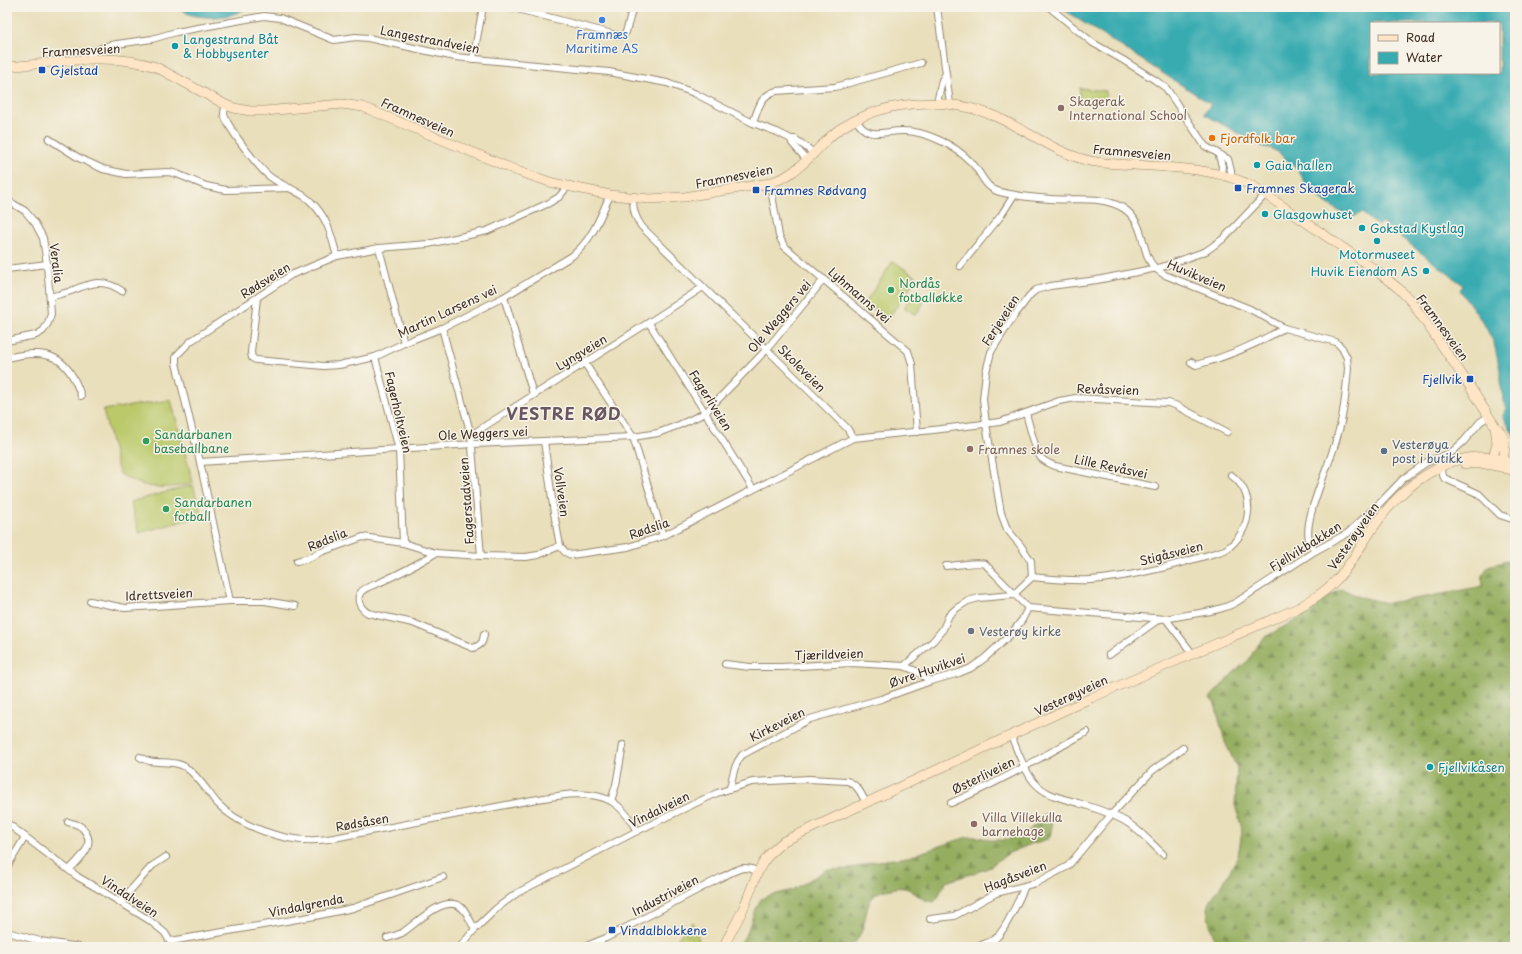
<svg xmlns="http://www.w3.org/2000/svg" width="1522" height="954" font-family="'Playpen Sans',sans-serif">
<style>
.grass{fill:url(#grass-tufts);stroke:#7b7a44}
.forest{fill:url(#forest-firs);stroke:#686c3e}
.pitch{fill:#bbc96b;stroke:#7b7a44}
.water{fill:#38abb1;stroke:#3a6a68;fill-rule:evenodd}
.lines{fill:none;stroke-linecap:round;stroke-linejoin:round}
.minor-casing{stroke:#92846c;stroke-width:8}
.secondary-casing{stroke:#92846c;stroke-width:10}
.minor{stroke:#fff;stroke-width:6}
.secondary{stroke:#fde5c5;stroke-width:9}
.shop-dot{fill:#3f7fe0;stroke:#f7f3e8;stroke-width:1.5}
.culture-dot{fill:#0f9aa8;stroke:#f7f3e8;stroke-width:1.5}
.transit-dot{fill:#1a4fb4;stroke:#f7f3e8;stroke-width:1.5}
.education-dot{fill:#8d6e63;stroke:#f7f3e8;stroke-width:1.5}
.food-dot{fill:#e8710a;stroke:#f7f3e8;stroke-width:1.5}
.leisure-dot{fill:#2e9e5b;stroke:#f7f3e8;stroke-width:1.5}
.service-dot{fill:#5c6f8a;stroke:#f7f3e8;stroke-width:1.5}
.worship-dot{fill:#6b7280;stroke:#f7f3e8;stroke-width:1.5}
.labels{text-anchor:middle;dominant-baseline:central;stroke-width:3;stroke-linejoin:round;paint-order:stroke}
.shop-label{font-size:12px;fill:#366cbe;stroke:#f7f3e8}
.culture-label{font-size:12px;fill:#0d838f;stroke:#f7f3e8;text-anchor:start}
.street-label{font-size:12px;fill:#3b2a1e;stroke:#f7f3e8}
.transit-label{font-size:12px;fill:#164399;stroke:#f7f3e8;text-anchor:start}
.education-label{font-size:12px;fill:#785e54;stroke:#f7f3e8;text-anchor:start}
.food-label{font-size:12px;fill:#c56008;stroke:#f7f3e8;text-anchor:start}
.leisure-label{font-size:12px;fill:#27864d;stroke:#f7f3e8;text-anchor:start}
.service-label{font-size:12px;fill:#4e5e75;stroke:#f7f3e8;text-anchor:start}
.worship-label{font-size:12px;fill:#5b616d;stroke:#f7f3e8;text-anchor:start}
.district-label{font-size:16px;font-weight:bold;letter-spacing:1px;fill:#685760;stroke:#f7f3e8}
</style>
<defs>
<pattern id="grass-tufts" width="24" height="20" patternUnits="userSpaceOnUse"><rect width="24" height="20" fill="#bbc96b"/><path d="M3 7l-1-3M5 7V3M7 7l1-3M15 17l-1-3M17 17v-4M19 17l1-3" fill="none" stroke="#99a357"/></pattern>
<pattern id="forest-firs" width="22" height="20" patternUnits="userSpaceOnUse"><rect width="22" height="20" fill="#94ad5f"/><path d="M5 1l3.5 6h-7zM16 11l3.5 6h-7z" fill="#7a8d4e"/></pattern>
</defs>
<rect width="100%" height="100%" fill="#f7f3e8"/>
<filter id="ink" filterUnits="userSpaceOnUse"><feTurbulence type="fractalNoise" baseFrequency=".025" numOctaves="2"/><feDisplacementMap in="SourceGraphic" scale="8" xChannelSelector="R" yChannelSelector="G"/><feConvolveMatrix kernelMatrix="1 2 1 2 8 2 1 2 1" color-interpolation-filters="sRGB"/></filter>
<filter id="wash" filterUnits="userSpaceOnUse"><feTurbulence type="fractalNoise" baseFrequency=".012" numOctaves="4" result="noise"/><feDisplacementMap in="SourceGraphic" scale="16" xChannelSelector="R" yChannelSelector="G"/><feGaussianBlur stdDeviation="0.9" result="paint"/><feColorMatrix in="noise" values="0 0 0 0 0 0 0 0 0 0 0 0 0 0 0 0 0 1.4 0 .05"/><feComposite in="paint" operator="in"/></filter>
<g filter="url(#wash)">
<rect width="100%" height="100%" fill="#e9dfbb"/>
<path class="grass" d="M692,922L699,940L698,947H672L681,934Z"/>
<g class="forest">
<path d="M1510,560H1515V947H1214L1213,934L1209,921L1207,908L1209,902L1225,880L1238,856L1242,832L1241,825L1235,805L1237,768L1225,742L1215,704L1210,698L1233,673L1249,660L1256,647L1265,637L1296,620L1336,592L1342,589L1360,597L1387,603L1421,598L1483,586L1482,578L1488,566Z"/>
<path d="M1046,815L1049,816L1052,826L1050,837L1048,839L1031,844L1009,853L986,869L946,882C940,890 941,896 934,902C931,901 928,901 925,900C918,897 912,889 904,888C900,887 895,888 891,889C859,892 871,923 856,941C855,943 852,945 849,947H738L747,933L754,912L761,899L768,896L793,890L826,870L850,869L872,862L908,857L967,837H978L991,840H1005L1029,831L1042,816Z"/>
</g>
<g class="pitch">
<path d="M1080,88L1106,91L1105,102L1079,100Z"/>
<path d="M893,261L917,277L888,319L865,303Z"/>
<path d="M915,290L927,297L916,315L904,308Z"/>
<path d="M171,400L193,483C166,490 142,490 119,473L103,410Z"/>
<path d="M193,485L202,516L139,533L130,502Z"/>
</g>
<g class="water">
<path d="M178,7H248C234,18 209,19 192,15C187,14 183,10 178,7Z"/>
<path d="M1059,7H1515V437L1503,416L1506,410L1500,382V370L1494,343L1484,324L1460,290L1463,285L1381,222L1378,226L1362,213L1352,217L1337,210L1309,191L1299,171L1278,152L1270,148L1263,147L1204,114L1211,104ZM1371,23H1499V73H1371Z"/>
</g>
</g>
<g filter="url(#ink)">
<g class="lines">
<g class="minor-casing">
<g id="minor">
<path d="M510,7L620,36L624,34L626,32L633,7"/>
<path d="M937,7L950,104"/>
<path d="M1049,7L1093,43L1123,60L1155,80L1166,88L1205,146L1228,159L1231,171V177"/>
<path d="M89,59L90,55L96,50L110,45L152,39L176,32L264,16L280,18L334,40L356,37L368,38L455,57L609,72L667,83L694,93L753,123L777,132L791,139H795L814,153"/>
<path d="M473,59L483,7"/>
<path d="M937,103L942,80L945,75"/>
<path d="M226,105C225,108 224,111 224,114C227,127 258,167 269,176C284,188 303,191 315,206C329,222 331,236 337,256"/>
<path d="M856,119C867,142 885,130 904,131C916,131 928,135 939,140C951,145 963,154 972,163C982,173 984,188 1000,192C1016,196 1035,198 1051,199C1075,201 1102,195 1123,208C1147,223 1140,254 1155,268C1158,271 1162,273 1165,275L1250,309L1284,328L1336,342L1342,348L1347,358L1348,368C1346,391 1344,415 1337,437C1331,463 1303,517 1309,540C1310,544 1313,547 1315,551"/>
<path d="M753,123C759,107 760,96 776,91L835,87L921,63"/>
<path d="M49,139L79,158L103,169L126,174L169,172L177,174L206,186L226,190L290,188"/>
<path d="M791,139L792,143L807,160"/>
<path d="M1219,156L1222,166L1221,174"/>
<path d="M770,183L779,236L784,246L908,351L912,364L917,432"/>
<path d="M633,198C633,210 635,217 642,227L847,428L853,438"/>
<path d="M7,200L25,211L35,223L43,238L47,264L51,314L48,323L43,331L36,335L7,341"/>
<path d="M379,248L404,343"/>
<path d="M960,266L1000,217L1014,195"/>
<path d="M7,269L47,264"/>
<path d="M50,297C57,295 65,293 71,291C91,283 103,278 122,291"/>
<path d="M504,297L533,394"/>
<path d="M257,298L251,352L252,358L256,360L324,366L339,365L375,357L404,343L442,328L504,297L572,256C592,240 600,218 610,195"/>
<path d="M649,323L753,489"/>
<path d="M442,328L471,435L481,556"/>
<path d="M375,357L399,450L403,543"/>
<path d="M7,358C47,348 68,355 81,396"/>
<path d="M584,362L633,437L663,536"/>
<path d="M1191,362L1196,365C1227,357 1257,344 1284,328"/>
<path d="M1026,413C1029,424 1035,450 1041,458C1045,462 1050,464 1055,466L1155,487"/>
<path d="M471,435C548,385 627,338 703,287"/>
<path d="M544,441L554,513L560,546L565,552L571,555L628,547L663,536L853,438L933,430L1000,422L1059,401L1076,398L1168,403L1175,405L1227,432"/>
<path d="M200,462L473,444L633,437L658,433L679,425L705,413L767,349L824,279"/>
<path d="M1440,467L1444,478L1479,494L1500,515L1515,520"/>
<path d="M436,553C419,563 401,573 383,581C376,585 366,586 361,592C355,600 361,609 368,613L413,623L473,648C482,645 483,642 484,634"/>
<path d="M297,561L309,558L321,552L363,537L403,543L436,553L481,556L526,557L538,555L560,546"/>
<path d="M946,566C956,566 978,561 985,564L1028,608L1166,619C1189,613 1213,614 1235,603L1315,551L1348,533L1381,502L1403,479L1427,462L1452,452L1464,441L1480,422L1489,416"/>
<path d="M1032,577C1051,579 1071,581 1090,580C1136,577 1181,563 1225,550C1251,533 1258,495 1231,475"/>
<path d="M1013,595L1032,577L1031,561L1021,546L1007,529L1001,513L986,424L983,399L986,372L991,352L1011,320L1030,295L1036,290L1050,286L1097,280L1162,267L1206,251L1223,239L1266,194"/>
<path d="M90,601L125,608L230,601H265L295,606"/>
<path d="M230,601L200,462L176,363V356L191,341L291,275L337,256L379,248L428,244L487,231L549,203L559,197L567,187"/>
<path d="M1166,619L1192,653"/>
<path d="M1109,655L1159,619"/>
<path d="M725,664L750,667H782L852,663L904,666L916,671L931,681"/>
<path d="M904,666L933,641L943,629L949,615L957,608L968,601L979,598L1013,595"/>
<path d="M1011,736C1018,751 1023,769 1034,782C1046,796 1062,798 1078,803C1092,807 1107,812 1121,819C1137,827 1150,842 1163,854"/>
<path d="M140,757C153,766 167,759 181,765C194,770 208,792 217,803C239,826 284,842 316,840C322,840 328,839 334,838L532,800C557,796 587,789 611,801C622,807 631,820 637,831"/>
<path d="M730,788C733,775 734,765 742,755L810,719L881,699L931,681L959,673L971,668L985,658L1011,634L1022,620L1028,608"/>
<path d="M611,801L616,785L623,745"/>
<path d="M951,803C998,783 1042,757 1087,732"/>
<path d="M68,822C76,824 82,825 86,833C95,847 78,860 69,870"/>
<path d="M7,823L78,877L102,891L149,920L165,933L173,947"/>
<path d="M7,867L25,837"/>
<path d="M120,902L152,866L166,857"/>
<path d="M930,919L954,916L996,893L1036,883L1068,866L1111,815L1152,771L1183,748"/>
<path d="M7,932L40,941L79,947"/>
<path d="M387,938C392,937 397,935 402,933C416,924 447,890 464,910C468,915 471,923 475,929"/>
<path d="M171,941L315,916L353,908L443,877"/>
<path d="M460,947L475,929L497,908L517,893L637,831L717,793L752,782L809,779L847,781C857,784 861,793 866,803"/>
<path d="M584,947L606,938L722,877C736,871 742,864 757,871"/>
<path d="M976,947C983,944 993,942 998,936C1008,925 1019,899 1025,886"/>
</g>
</g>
<g class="secondary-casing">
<g id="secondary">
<path d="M7,67C56,63 108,51 156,67L226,105L234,108L250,111H265L342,104L363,107L520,172L553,183L610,195L649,199L684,197L770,183L785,177L794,171C801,165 808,160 814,153C823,144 832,133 843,127C891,97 955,96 1005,121C1034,135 1059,154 1090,161C1105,164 1120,164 1135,165C1176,168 1215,168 1253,186L1374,269L1398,288L1411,301L1467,382L1495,426L1497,444L1493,457L1496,465L1503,460C1506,447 1506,435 1495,426"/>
<path d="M1465,464C1483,462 1498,466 1515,471"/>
<path d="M723,947C730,934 737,922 743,909C757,878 755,864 784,841L1091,698L1298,608C1313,599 1328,590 1339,577C1350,565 1358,551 1367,537C1387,506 1407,484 1440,467C1452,461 1462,458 1475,457C1489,456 1504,458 1515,467"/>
</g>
</g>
<use href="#minor" class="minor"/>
<use href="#secondary" class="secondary"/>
</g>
</g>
<circle class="shop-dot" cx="602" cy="20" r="4"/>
<g class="culture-dot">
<circle cx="175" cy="46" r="4"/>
<circle cx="1257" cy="165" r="4"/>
<circle cx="1265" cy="214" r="4"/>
<circle cx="1362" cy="228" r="4"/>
<circle cx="1377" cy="241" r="4"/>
<circle cx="1426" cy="271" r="4"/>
<circle cx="1430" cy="767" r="4"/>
</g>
<g class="transit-dot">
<rect x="38" y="66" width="8" height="8" rx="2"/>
<rect x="1234" y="184" width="8" height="8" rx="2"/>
<rect x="752" y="186" width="8" height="8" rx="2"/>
<rect x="1466" y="375" width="8" height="8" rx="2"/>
<rect x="608" y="926" width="8" height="8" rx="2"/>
</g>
<g class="education-dot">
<circle cx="1061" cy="108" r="4"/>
<circle cx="970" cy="449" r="4"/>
<circle cx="974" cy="824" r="4"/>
</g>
<circle class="food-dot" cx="1212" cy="138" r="4"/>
<g class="leisure-dot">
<circle cx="891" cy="290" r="4"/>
<circle cx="146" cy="441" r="4"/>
<circle cx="166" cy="509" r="4"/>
</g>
<circle class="service-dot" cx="1384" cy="451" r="4"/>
<circle class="worship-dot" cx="971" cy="631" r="4"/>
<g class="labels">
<g class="shop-label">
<text x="602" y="34">Framnæs<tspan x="602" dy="14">Maritime AS</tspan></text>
</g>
<g class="culture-label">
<text x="183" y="39">Langestrand Båt<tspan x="183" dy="14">&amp; Hobbysenter</tspan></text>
<text x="1265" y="165">Gaia hallen</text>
<text x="1273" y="214">Glasgowhuset</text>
<text x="1370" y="228">Gokstad Kystlag</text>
<text x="1377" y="254" text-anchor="middle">Motormuseet</text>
<text x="1418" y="271" text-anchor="end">Huvik Eiendom AS</text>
<text x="1438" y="767">Fjellvikåsen</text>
</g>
<g class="street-label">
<text transform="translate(430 39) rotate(11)">Langestrandveien</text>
<text transform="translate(81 50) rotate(-3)">Framnesveien</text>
<text transform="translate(418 117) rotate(24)">Framnesveien</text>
<text transform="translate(1132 152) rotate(5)">Framnesveien</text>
<text transform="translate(734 176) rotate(-11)">Framnesveien</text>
<text transform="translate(57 263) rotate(83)">Veralia</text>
<text transform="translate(1197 275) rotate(23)">Huvikveien</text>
<text transform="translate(265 280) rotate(-32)">Rødsveien</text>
<text transform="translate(860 295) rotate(41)">Lyhmanns vei</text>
<text transform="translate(447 311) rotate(-25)">Martin Larsens vei</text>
<text transform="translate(779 316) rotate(-50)">Ole Weggers vei</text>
<text transform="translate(1000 320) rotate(-57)">Ferjeveien</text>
<text transform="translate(1443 327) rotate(54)">Framnesveien</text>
<text transform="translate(581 352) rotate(-31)">Lyngveien</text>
<text transform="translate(802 368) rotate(45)">Skoleveien</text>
<text transform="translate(1108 389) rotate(2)">Revåsveien</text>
<text transform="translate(711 400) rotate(58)">Fagerliveien</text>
<text transform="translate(399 412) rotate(77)">Fagerholtveien</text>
<text transform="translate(483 433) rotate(-3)">Ole Weggers vei</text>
<text transform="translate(1111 466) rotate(12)">Lille Revåsvei</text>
<text transform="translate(562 492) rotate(82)">Vollveien</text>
<text transform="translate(466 501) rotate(-94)">Fagerstadveien</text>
<text transform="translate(649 528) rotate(-19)">Rødslia</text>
<text transform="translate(1353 536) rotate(-55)">Vesterøyveien</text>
<text transform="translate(327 539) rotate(-22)">Rødslia</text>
<text transform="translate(1305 546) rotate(-32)">Fjellvikbakken</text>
<text transform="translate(1171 553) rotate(-14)">Stigåsveien</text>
<text transform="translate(159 594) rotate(-3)">Idrettsveien</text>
<text transform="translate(829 654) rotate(-2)">Tjærildveien</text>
<text transform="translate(927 670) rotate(-19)">Øvre Huvikvei</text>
<text transform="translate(1071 695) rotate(-25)">Vesterøyveien</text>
<text transform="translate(777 724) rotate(-27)">Kirkeveien</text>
<text transform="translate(983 775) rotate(-26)">Østerliveien</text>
<text transform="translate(659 809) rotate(-26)">Vindalveien</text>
<text transform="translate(362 822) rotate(-10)">Rødsåsen</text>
<text transform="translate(1015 876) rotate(-21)">Hagåsveien</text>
<text transform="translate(665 895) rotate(-28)">Industriveien</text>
<text transform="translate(130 896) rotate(33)">Vindalveien</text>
<text transform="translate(306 905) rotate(-11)">Vindalgrenda</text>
</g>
<g class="transit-label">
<text x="50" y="70">Gjelstad</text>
<text x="1246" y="188">Framnes Skagerak</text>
<text x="764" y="190">Framnes Rødvang</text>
<text x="1462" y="379" text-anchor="end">Fjellvik</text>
<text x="620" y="930">Vindalblokkene</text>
</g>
<g class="education-label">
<text x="1069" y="101">Skagerak<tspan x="1069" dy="14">International School</tspan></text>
<text x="978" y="449">Framnes skole</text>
<text x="982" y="817">Villa Villekulla<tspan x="982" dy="14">barnehage</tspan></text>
</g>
<g class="food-label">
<text x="1220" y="138">Fjordfolk bar</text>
</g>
<g class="leisure-label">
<text x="899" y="283">Nordås<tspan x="899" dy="14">fotballøkke</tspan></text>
<text x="154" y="434">Sandarbanen<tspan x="154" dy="14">baseballbane</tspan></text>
<text x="174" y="502">Sandarbanen<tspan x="174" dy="14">fotball</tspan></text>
</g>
<g class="service-label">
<text x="1392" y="444">Vesterøya<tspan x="1392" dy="14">post i butikk</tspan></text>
</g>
<g class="worship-label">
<text x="979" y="631">Vesterøy kirke</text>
</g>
<g class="district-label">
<text x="564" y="413">VESTRE RØD</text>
</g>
</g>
<rect width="1522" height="954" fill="none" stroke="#f7f3e8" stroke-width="24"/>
<rect x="1370" y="22" width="130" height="52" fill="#f7f3e8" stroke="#aca397"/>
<rect x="1378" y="35" width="20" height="6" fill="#fde5c5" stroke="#aca397"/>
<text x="1406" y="42" font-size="12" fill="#3b2a1e">Road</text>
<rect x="1378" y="52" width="20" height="12" fill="#38abb1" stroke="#aca397"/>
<text x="1406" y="62" font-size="12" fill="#3b2a1e">Water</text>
</svg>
